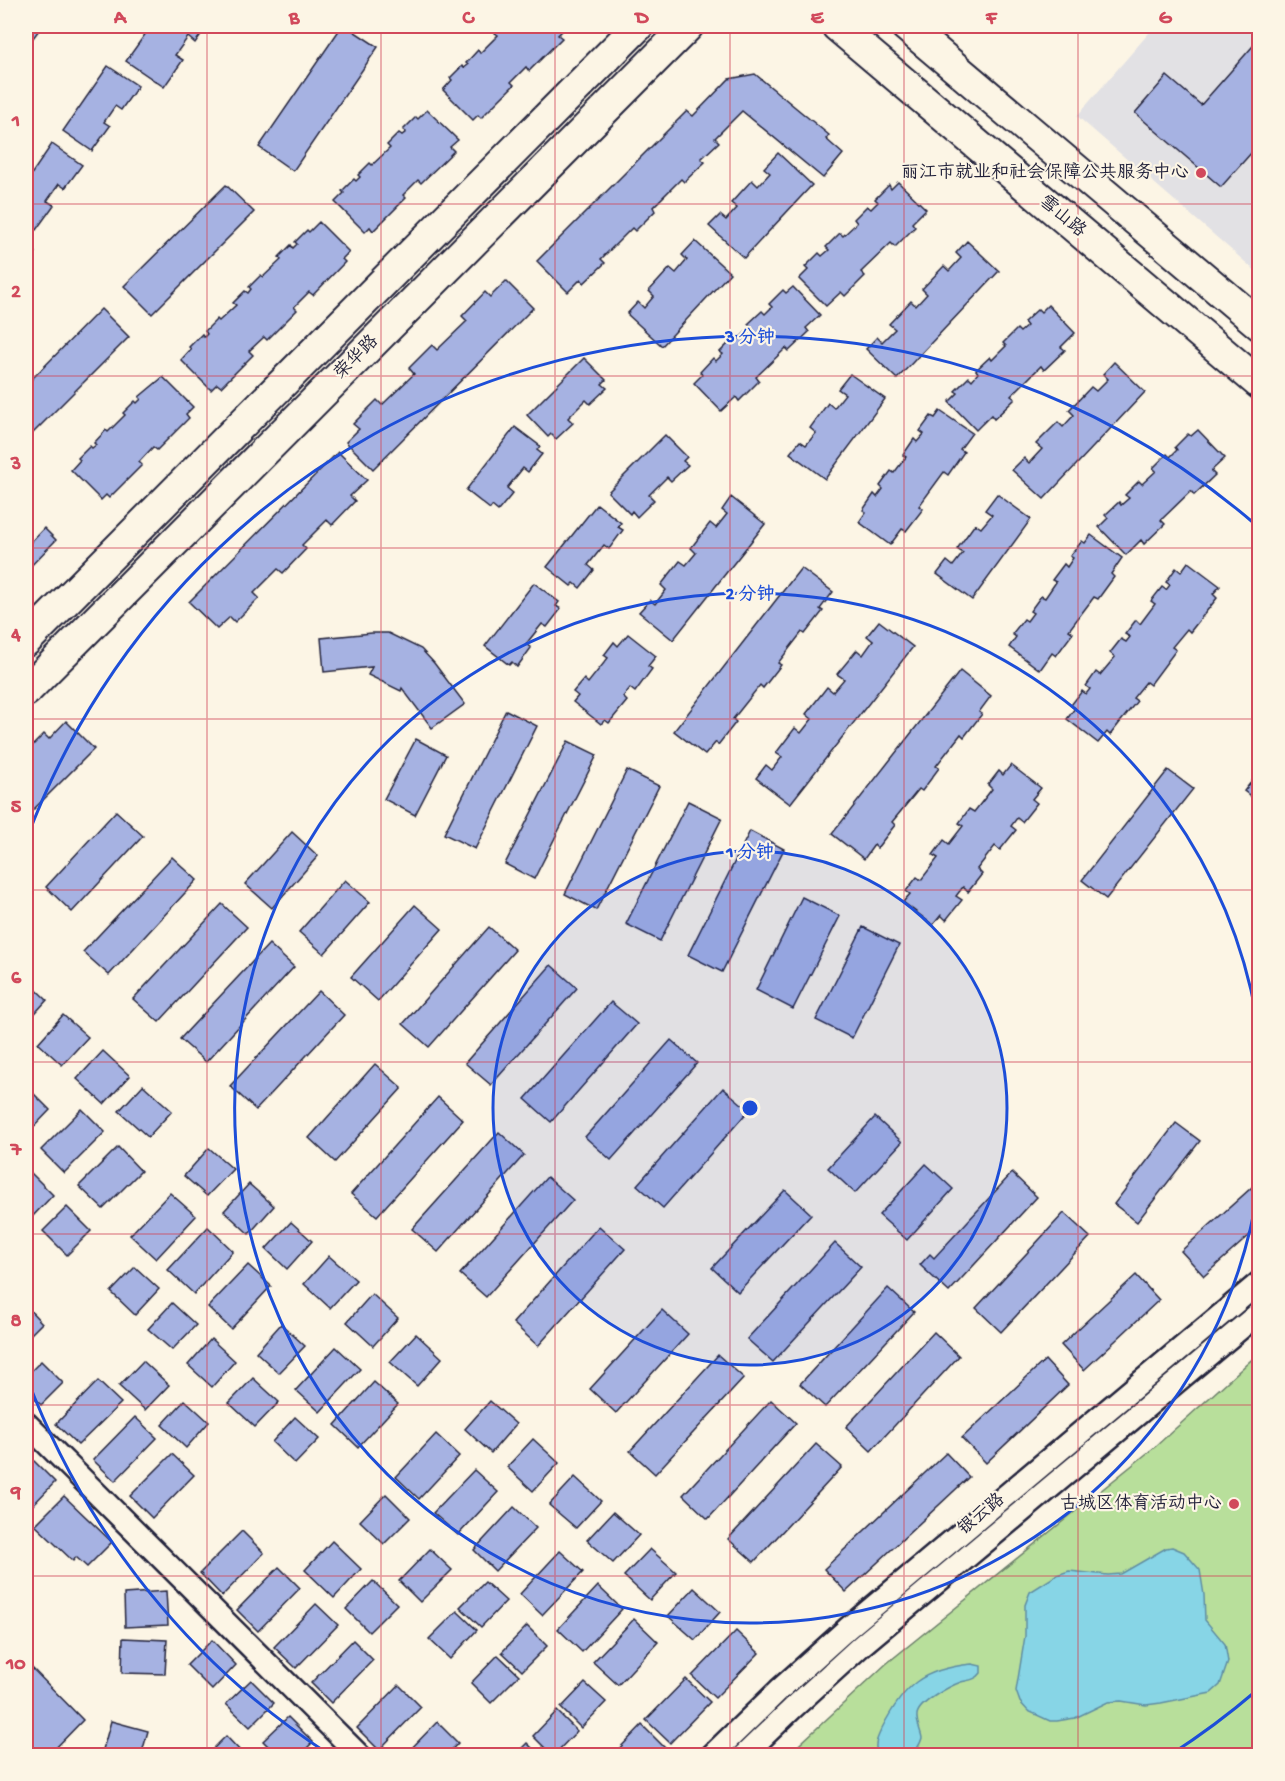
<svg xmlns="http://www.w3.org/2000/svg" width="1285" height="1781" font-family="'Gochi Hand','LXGW WenKai TC',sans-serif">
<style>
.built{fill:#e2e1e4}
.green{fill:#b8df9b;stroke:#6d806b;stroke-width:1.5}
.water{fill:#87d5e6;stroke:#5f8da2;stroke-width:1.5}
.building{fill:#a6b2e2;stroke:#22223b;stroke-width:1.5}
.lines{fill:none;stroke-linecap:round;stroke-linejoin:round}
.street-casing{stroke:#22223b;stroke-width:26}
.secondary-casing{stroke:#22223b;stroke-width:34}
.street{stroke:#fcf5e5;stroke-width:21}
.secondary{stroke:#fcf5e5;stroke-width:30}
.grid{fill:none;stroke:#d1495b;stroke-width:1.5;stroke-opacity:0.55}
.ring{fill:none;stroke:#1d4ed8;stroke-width:3}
.poi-dot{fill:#d1495b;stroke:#fcf5e5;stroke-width:2}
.labels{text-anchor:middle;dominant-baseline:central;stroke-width:4.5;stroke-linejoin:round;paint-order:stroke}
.poi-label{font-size:18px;fill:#22223b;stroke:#fcf5e5;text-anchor:end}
.street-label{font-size:18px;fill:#22223b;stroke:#fcf5e5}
.centre{fill:#1d4ed8;stroke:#fcf5e5;stroke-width:3}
.ring-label{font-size:18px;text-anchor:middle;font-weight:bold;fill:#1d4ed8;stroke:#fcf5e5;stroke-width:4.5;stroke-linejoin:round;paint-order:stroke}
.neatline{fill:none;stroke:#d1495b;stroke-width:2}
.grid-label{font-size:20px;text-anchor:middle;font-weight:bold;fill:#d1495b}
</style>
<rect width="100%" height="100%" fill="#fcf5e5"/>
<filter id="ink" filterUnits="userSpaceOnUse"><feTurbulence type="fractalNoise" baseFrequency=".0167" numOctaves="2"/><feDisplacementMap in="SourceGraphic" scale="12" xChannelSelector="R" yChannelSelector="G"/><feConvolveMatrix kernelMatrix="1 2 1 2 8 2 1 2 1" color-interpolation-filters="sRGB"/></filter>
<g filter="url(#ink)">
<path class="built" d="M1155,26H1259V274L1077,116Z"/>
<path class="green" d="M1259,1353V1755L787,1756L886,1664L1156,1446Z"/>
<g class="water">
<path d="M1172,1547L1184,1552L1200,1570L1204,1595L1205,1620L1225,1644L1228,1662L1220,1685L1211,1693L1161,1703L1146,1705L1121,1701L1108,1702L1075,1718L1057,1721H1050L1028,1711L1020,1702L1016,1691L1025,1636V1605L1030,1592L1057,1575L1069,1571L1108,1575L1121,1574L1166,1548Z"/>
<path d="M972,1664L981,1666V1673C976,1680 969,1680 961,1682C950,1686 918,1703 917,1715C916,1722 921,1731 922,1738C916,1759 897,1759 878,1754C873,1745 878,1737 882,1728C904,1685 922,1669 972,1664Z"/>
</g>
<g class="building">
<path d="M26,26H42L33,38L26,33Z"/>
<path d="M151,26H207L195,43L188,37L175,55L183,60L164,87L126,61Z"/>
<path d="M342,26H346L378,47L293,171L259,147Z"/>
<path d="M451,26H467L462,33Z"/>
<path d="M503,26H564L566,27L558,35L562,38L529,71L526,67L511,82L514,85L481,118L478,115L473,120L443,90L452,80L450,78L462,66L464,68L468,65L466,63L478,50L480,53L498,35L495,33Z"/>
<path d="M1260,38V143L1221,187L1135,113L1167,76L1201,105Z"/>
<path d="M108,66L138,86L121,110L115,106L104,122L110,126L92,151L63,131Z"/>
<path d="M755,74L829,135L826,139L843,154L823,178L742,111L715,138L719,142L701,159L705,162L684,182L681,179L653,207L655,211L635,231L632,228L601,259L605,263L584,283L581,279L568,292L537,261L687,111L693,116L729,79Z"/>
<path d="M427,110L458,140L450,147L454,151L421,183L418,180L403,195L406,198L373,231L370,227L365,232L335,202L344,193L342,191L354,179L356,181L360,177L358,175L370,163L372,165L390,148L387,145L399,133L402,135L406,132L403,130L416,117L418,119Z"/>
<path d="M52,144L82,165L65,188L59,184L47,201L54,205L36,230L26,223V182Z"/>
<path d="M778,153L812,185L744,258L709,226L720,215L726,220L737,208L731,203L752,180L758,186L770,173L764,168Z"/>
<path d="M898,182L926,209L912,223L915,227L895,247L891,243L861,272L865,276L845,296L841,292L826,306L799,279L808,270L805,267L819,253L822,256L829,250L826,247L840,233L843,236L857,223L854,219L867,206L871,209L878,202L875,199L889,185L891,189Z"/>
<path d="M226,185L254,212L152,314L124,286Z"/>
<path d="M319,222L349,252L342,259L345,262L313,295L309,292L294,307L297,310L267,340L264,337L249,351L253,355L221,387L217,384L211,390L181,360L191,349L189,347L202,334L204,337L207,334L205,331L217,319L219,321L236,305L233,303L245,291L248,293L251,289L249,287L261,275L263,277L281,260L279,257L291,245L293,248L297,244L295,242L307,230L309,232Z"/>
<path d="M695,241L730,273L662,346L627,314L638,302L644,308L654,296L649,291L670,268L676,273L687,260L682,255Z"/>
<path d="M967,241L999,271L897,379L866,349L877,337L882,342L895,329L889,324L911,301L916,306L927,294L922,289L944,266L949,271L961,258L956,253Z"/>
<path d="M26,247L35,253L26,266Z"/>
<path d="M506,281L533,308L373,469L346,442L359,429L353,424L377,400L382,405L414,374L409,368L432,345L437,350L467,321L462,316L485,292L490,297Z"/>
<path d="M793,287L820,315L806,328L809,332L789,351L786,348L756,377L759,381L739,401L736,397L721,411L694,383L702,375L700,372L713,358L716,361L723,354L720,352L734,338L737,341L751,327L748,324L762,311L765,314L772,307L769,304L783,290L786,293Z"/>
<path d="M1048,305L1075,333L1061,347L1065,350L1044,370L1041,366L1011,396L1015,399L994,419L991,415L976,430L949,402L958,393L955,391L969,377L972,380L978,373L976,370L990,357L992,360L1006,346L1003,343L1017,329L1020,332L1027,326L1024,322L1038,309L1041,312Z"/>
<path d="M101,309L129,337L26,440V385Z"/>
<path d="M584,358L606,380L602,384L607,388L590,404L586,400L568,418L573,423L556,439L551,434L548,437L527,415Z"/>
<path d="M1114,362L1145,392L1044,499L1012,470L1024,458L1029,463L1042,449L1036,444L1058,422L1063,427L1074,415L1069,410L1091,387L1096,391L1108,379L1103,374Z"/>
<path d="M850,374L885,399L825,479L790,453L800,441L806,445L816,433L810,428L828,403L834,408L845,394L838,389Z"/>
<path d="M163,377L193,407L186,414L189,418L157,450L153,447L139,462L142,465L109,498L106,495L101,500L71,470L80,460L78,458L90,446L92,448L96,445L94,443L106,430L108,432L125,415L123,413L135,401L137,403L141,399L139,397Z"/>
<path d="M940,411L972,433L960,449L964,452L948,475L944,472L919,506L923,509L906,531L902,529L890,545L859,522L866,512L863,510L874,494L877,497L883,489L880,486L891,471L894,473L906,457L903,455L914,439L917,442L924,434L920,431L931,416L935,418Z"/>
<path d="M515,427L540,446L537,450L542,454L528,472L523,468L507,488L513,493L498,511L492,506L490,509L466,490Z"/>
<path d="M1198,430L1225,458L1211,471L1215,475L1194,495L1191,491L1161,520L1165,524L1144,544L1141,540L1126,555L1099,527L1108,518L1105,515L1119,502L1121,505L1129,498L1125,495L1139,481L1142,484L1156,471L1153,468L1167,454L1170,457L1177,450L1175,447L1188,434L1191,436Z"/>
<path d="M665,435L687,457L683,461L688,465L671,481L667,477L649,495L654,500L637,517L632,511L630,514L608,492Z"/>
<path d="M338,452L367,480L350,496L355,501L332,525L327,520L302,545L306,549L283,573L278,569L254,593L259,598L235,622L230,617L217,629L189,602Z"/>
<path d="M997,494L1031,519L972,600L937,574L947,561L953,566L963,553L957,549L975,524L981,528L992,515L985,510Z"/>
<path d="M731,497L765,524L673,640L639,612L650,600L655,604L666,590L661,585L680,561L686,565L696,553L691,548L710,523L716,528L727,514L722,510Z"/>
<path d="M597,504L621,523L618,527L623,530L609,549L604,545L588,565L594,570L580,588L574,583L571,586L547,567Z"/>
<path d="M44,528L56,540L26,571V547Z"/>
<path d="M1091,535L1122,558L1111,574L1114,577L1098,599L1094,597L1069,630L1073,633L1056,656L1052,653L1040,670L1009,647L1016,637L1012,634L1024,619L1027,621L1033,613L1030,611L1041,596L1045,598L1056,582L1052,580L1064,564L1067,567L1073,558L1070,556L1082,541L1085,543Z"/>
<path d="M1188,562L1220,586L1213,594L1217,598L1190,632L1187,629L1172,647L1176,650L1150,685L1146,682L1133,698L1137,701L1110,735L1107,732L1098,743L1067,719L1075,708L1071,705L1082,691L1086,694L1090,689L1086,686L1096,672L1100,675L1115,657L1110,653L1121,639L1126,642L1130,637L1125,634L1136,620L1140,624L1155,604L1151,601L1162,587L1166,590L1170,585L1166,582L1176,568L1181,572Z"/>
<path d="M801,568L833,592L820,609L823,611L805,634L802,632L778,663L781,665L763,688L760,685L733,719L736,722L718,745L716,742L705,755L674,731Z"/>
<path d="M534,583L559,602L556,606L561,609L547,627L542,624L526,644L531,648L517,667L512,662L509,665L485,646Z"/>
<path d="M879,621L913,647L790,804L756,778L766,765L772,770L782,757L776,753L795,728L801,733L812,719L806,714L827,687L833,692L844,679L837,674L857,650L863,655L873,641L867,636Z"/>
<path d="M372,633H388L421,649L434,663L465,704L432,728L402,688L401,691L368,675L372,667L324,672L321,638Z"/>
<path d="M628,634L656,656L648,666L652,669L635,692L630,688L623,697L627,701L609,723L605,720L601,724L573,702L578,696L573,692L584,679L588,683L608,658L604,655L614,642L618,646Z"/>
<path d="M960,671L991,696L979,712L982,714L964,737L961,734L936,766L939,768L922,791L919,789L892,822L895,825L877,848L874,845L864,859L832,834Z"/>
<path d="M506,710L537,726L475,849L444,834Z"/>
<path d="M66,721L94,749L26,817V752L44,734L49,739Z"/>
<path d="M416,739L446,755L415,815L384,799Z"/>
<path d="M568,741L597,755L534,879L505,864Z"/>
<path d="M1011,765L1041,788L1032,799L1037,803L1022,822L1017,818L1011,826L1016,830L1000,850L995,846L977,869L982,874L968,892L963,887L956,896L962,900L946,920L941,915L933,925L903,902L910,894L906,891L917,877L921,880L938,858L933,855L944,840L949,844L963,826L959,823L969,809L974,812L992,789L988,785L999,771L1003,775Z"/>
<path d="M627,770L659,786L596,910L565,894Z"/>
<path d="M1168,770L1193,789L1106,899L1082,880Z"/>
<path d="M1260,771V803L1244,791Z"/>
<path d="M688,801L722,818L660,941L626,924Z"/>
<path d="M116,811L143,836L72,912L46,887Z"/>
<path d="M750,831L784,849L722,972L688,955Z"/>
<path d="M292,832L318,856L272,908L245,884Z"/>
<path d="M172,857L197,880L109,975L83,952Z"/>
<path d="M345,880L370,902L324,954L299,932Z"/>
<path d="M802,897L840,916L793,1009L756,990Z"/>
<path d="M222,904L247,927L159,1022L133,999Z"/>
<path d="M415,905L442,929L378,1001L351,977Z"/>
<path d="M489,927L515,950L429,1047L403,1024Z"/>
<path d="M863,927L899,945L852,1038L816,1020Z"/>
<path d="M269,944L294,967L206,1062L180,1039Z"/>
<path d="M551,965L577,988L491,1085L465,1063Z"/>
<path d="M26,980L47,1000L26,1023Z"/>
<path d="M319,991L344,1015L256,1110L230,1086Z"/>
<path d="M611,1002L637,1024L551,1122L525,1099Z"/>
<path d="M63,1015L88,1037L62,1065L38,1043Z"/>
<path d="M671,1040L697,1063L611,1160L585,1137Z"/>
<path d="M103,1051L130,1076L104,1104L77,1079Z"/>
<path d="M375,1064L402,1088L335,1162L309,1138Z"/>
<path d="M143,1085L172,1111L148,1137L119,1111Z"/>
<path d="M26,1086L50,1110L26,1135Z"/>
<path d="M723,1088L749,1110L663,1208L637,1185Z"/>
<path d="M438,1097L463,1120L377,1216L351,1194Z"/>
<path d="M82,1109L105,1132L64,1173L41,1150Z"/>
<path d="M875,1117L902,1142L855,1193L828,1168Z"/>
<path d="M1176,1123L1200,1141L1137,1222L1114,1204Z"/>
<path d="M499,1132L524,1155L438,1252L412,1229Z"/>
<path d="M118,1147L141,1171L103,1209L79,1186Z"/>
<path d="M209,1148L233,1169L207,1196L184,1176Z"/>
<path d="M926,1164L953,1189L907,1240L879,1215Z"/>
<path d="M29,1171L53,1195L29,1220L26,1216V1174Z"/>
<path d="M1012,1173L1037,1197L949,1292L920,1265L930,1254L934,1258Z"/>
<path d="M547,1177L573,1200L486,1297L460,1274Z"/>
<path d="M1260,1180V1226L1204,1276L1181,1251Z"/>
<path d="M249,1184L274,1206L249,1234L224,1211Z"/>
<path d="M785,1190L811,1214L738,1292L712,1268Z"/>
<path d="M170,1193L196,1216L156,1259L130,1235Z"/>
<path d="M67,1207L91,1231L67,1255L43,1231Z"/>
<path d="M1064,1213L1090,1237L1001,1332L976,1308Z"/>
<path d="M291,1222L312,1241L287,1269L266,1249Z"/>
<path d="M599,1226L625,1249L538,1346L513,1323Z"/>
<path d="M208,1227L233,1251L194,1294L168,1270Z"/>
<path d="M835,1243L861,1267L773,1362L747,1339Z"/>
<path d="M329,1256L356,1280L330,1308L304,1284Z"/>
<path d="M248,1265L271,1286L231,1329L208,1307Z"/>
<path d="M135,1267L159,1289L135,1315L111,1292Z"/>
<path d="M1136,1275L1159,1300L1084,1370L1061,1345Z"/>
<path d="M888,1288L914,1312L825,1407L800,1384Z"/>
<path d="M372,1294L398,1318L373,1346L347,1322Z"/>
<path d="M172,1303L196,1325L172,1350L148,1329Z"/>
<path d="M26,1306L42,1323L26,1339Z"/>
<path d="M662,1310L688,1334L616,1413L590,1389Z"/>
<path d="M281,1324L305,1346L279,1373L256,1352Z"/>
<path d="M934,1332L959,1356L871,1451L846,1427Z"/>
<path d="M416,1334L442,1358L417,1386L390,1362Z"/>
<path d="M211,1339L235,1361L212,1387L188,1365Z"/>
<path d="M336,1347L360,1369L320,1412L296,1390Z"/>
<path d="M718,1355L744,1378L655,1474L630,1451Z"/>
<path d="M1045,1360L1068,1385L986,1463L962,1438Z"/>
<path d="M41,1361L63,1383L41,1405L26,1390V1376Z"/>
<path d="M143,1361L169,1385L145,1410L119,1386Z"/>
<path d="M253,1378L279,1402L255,1427L229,1403Z"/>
<path d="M98,1381L121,1403L78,1445L56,1424Z"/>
<path d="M374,1382L398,1404L358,1447L335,1425Z"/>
<path d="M185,1400L209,1422L186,1448L162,1425Z"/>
<path d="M771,1400L796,1423L708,1519L683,1495Z"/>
<path d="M490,1401L516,1424L491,1453L465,1429Z"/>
<path d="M135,1417L157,1438L115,1481L93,1460Z"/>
<path d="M295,1417L319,1439L295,1464L272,1442Z"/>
<path d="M436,1434L459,1456L419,1499L396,1477Z"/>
<path d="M533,1439L559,1463L533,1491L507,1467Z"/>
<path d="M816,1444L842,1467L754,1562L728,1539Z"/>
<path d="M946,1453L969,1477L846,1592L824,1569Z"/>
<path d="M172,1454L194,1475L152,1518L130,1496Z"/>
<path d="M32,1459L55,1482L31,1507L26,1501V1466Z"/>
<path d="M474,1470L498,1492L458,1535L433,1513Z"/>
<path d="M575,1477L601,1501L576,1528L549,1505Z"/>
<path d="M386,1494L410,1518L384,1544L360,1521Z"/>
<path d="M64,1496L112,1542L87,1567L76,1557L73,1561L35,1525Z"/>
<path d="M514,1507L536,1528L495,1571L474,1550Z"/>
<path d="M613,1512L639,1535L613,1563L587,1540Z"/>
<path d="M242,1531L264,1553L222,1596L200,1573Z"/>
<path d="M332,1541L361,1569L334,1598L305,1570Z"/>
<path d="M430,1549L452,1570L420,1602L399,1581Z"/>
<path d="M650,1549L676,1572L650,1600L624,1576Z"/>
<path d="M560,1551L583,1572L542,1615L520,1594Z"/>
<path d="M279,1567L300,1588L258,1631L237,1610Z"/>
<path d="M373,1581L397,1604L369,1632L346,1609Z"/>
<path d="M485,1582L506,1601L481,1627L460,1607Z"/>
<path d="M598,1586L622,1609L582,1652L558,1629Z"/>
<path d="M694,1588L720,1612L695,1640L668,1616Z"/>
<path d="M166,1591L168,1625L125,1627L124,1594Z"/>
<path d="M316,1604L338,1625L296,1668L274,1647Z"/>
<path d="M457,1611L477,1630L450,1659L429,1639Z"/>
<path d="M634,1619L658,1642L618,1685L593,1662Z"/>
<path d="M527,1626L547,1646L522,1671L502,1652Z"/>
<path d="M736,1631L759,1653L715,1698L692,1676Z"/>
<path d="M123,1638L167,1640L165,1674L122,1673Z"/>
<path d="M212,1640L236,1665L212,1690L187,1665Z"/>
<path d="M353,1640L373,1660L331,1703L311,1683Z"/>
<path d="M498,1655L519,1675L491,1703L471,1683Z"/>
<path d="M26,1662L83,1720L48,1756H26Z"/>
<path d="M686,1679L710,1702L670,1743L646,1720Z"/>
<path d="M251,1680L274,1703L250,1727L226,1704Z"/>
<path d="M585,1683L606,1702L581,1728L561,1708Z"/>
<path d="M399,1685L421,1707L379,1750L357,1728Z"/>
<path d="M557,1711L577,1731L553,1756L533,1736Z"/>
<path d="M288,1717L313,1742L299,1756H278L263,1741Z"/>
<path d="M111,1721L148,1731L141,1756H112L102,1753Z"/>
<path d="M437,1722L458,1743L446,1756H404Z"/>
<path d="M642,1725L665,1748L658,1756H612Z"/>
<path d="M226,1736L245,1756H206Z"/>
<path d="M527,1743L540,1756H514Z"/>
</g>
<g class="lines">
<g class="street-casing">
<g id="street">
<path d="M26,1423L360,1756"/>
<path d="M711,1756L779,1690L848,1628L1260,1282"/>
<path d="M743,1756L794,1707L862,1645L1260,1312"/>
</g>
</g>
<g class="secondary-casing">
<g id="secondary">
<path d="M837,26L1260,384"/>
<path d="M906,26L1260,325"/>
<path d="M26,641L638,26"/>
<path d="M26,691L688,26"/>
</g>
</g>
<use href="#street" class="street"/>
<use href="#secondary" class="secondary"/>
</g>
</g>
<path class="grid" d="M207,26V1756M381,26V1756M555,26V1756M730,26V1756M904,26V1756M1078,26V1756M26,204H1260M26,376H1260M26,548H1260M26,719H1260M26,890H1260M26,1062H1260M26,1234H1260M26,1405H1260M26,1576H1260"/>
<circle cx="750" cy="1108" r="257" fill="#1d4ed8" fill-opacity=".12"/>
<g class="ring">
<circle cx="750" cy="1108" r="257"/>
<path d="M1259 1184A515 515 0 1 1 1259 1032"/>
<path d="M1256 1691A772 772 0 0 1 1170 1755M330 1755A772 772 0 0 1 27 1378M27 838A772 772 0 0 1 1256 525"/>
</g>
<g class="poi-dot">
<circle cx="1201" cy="173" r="6"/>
<circle cx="1234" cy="1504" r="6"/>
</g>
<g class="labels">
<g class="poi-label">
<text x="1189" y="173">丽江市就业和社会保障公共服务中心</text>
<text x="1222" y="1504">古城区体育活动中心</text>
</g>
<g class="street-label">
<text transform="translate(1062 217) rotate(40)">雪山路</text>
<text transform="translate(357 358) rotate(-45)">荣华路</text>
<text transform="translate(982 1515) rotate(-40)">银云路</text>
</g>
</g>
<circle cx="750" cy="1108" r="9" class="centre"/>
<g class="ring-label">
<text x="750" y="342">3 分钟</text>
<text x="750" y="599">2 分钟</text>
<text x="750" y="857">1 分钟</text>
</g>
<rect width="1285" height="1781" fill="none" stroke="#fcf5e5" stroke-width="66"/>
<rect x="33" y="33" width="1219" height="1715" class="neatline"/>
<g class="grid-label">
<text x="120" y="23">A</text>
<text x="294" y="23">B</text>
<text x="468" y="23">C</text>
<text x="642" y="23">D</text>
<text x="817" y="23">E</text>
<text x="991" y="23">F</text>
<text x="1165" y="23">G</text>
<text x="16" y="126">1</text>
<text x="16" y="297">2</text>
<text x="16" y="469">3</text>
<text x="16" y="640">4</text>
<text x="16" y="812">5</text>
<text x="16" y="983">6</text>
<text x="16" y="1155">7</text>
<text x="16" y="1326">8</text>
<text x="16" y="1498">9</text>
<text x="16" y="1669">10</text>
</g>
</svg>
